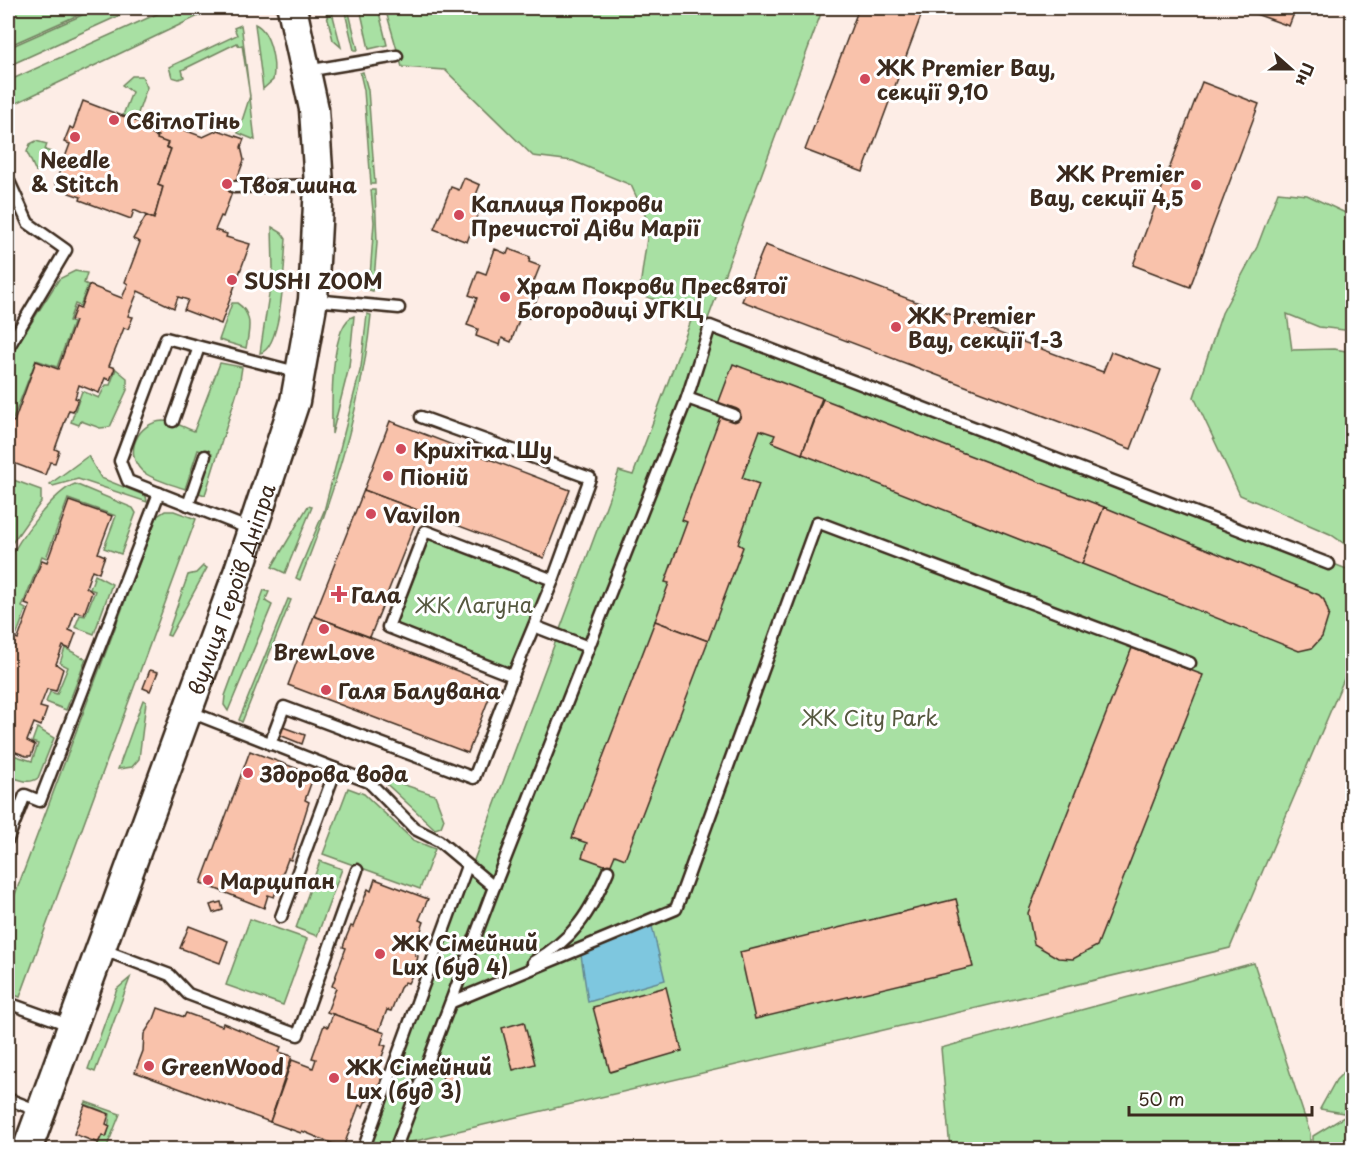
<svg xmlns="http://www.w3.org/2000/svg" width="1360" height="1157" font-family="'Playpen Sans',sans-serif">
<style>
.green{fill:#a8e0a3;stroke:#728560;stroke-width:1.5}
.water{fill:#7ec7df;stroke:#638892;stroke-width:1.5}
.building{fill:#f9c2ab;stroke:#3b2a1e;stroke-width:1.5}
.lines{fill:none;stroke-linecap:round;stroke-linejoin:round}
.service-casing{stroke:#3b2a1e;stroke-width:15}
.secondary-casing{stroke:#3b2a1e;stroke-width:33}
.service{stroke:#fff;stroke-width:10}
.secondary{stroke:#fff;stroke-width:28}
.poi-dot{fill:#d1495b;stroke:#fff;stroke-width:2}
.labels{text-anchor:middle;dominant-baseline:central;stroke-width:6;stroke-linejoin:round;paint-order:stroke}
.poi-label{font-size:21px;font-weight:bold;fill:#3b2a1e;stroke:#fff;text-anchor:start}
.street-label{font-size:21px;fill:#3b2a1e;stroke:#fff}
.park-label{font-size:21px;fill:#56583f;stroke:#fff}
</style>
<rect width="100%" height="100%" fill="#fdede6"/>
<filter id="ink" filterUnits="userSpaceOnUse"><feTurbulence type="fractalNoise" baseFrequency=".0167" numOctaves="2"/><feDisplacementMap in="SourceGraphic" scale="12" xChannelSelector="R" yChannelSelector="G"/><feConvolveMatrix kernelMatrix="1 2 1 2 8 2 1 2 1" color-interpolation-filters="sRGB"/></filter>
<g filter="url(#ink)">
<g class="green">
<path d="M8,8H94L8,46Z"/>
<path d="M98,8H136L8,66V48Z"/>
<path d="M170,8H215L8,107V81Z"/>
<path d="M325,8H331L341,47L333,40Z"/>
<path d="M344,8H348L358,50H354Z"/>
<path d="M360,8H378L387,45L369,49Z"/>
<path d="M385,8H823L708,319L695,308L693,314L639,294L649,224L631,185L573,161L533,156L445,70L402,67Z"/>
<path d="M255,24C271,31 276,64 273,80L263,89Z"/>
<path d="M241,25L242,31L255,140L238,133L250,96L242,45L239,46L237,43L182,70L184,77L179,79L172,77L169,67L237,35L234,28Z"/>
<path d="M363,72L368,90L375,184H371L364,90L360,73Z"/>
<path d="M132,76H142L147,87L136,119L123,115L132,92L122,85Z"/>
<path d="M36,141L47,144L45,150L54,153L50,165L36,172L27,152L30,144Z"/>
<path d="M371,190H375L377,243L373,291L369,290L374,222Z"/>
<path d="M1278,192L1307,195L1352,216V331L1319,327L1287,314L1292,350L1334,349L1352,352V549L1330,534L1240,495L1194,397L1222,313L1257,247Z"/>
<path d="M8,212C16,230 18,242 8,259Z"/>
<path d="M272,227L282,233L286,239C284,261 283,348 260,353L273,268Z"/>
<path d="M75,271L87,273L84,283L88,285L80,306L75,304L69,321L73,323L57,367L36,360L13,419H8L9,358L59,279Z"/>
<path d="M232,303H237C254,314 249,331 246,348L219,340Z"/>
<path d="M367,314L371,315C362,406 334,495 300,580L296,578L324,511L361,367Z"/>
<path d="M354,316L349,367L332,434C332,410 329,324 354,316Z"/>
<path d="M692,318L1352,571V660L1230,948L382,1149L366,1150L619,471L633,475Z"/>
<path d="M220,363L242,367L239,386L205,495L199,493L212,454L198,450L185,489C172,484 152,480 142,471C123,453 138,422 163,421C174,421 185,428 194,431Z"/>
<path d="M116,369L127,378V390L110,427L100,428L81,421L79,425L71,422L82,391L99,398L106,385H110Z"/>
<path d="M88,456L101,478L146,496L147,502L78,479L53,486L50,484Z"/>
<path d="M8,478L41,490V502L8,549Z"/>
<path d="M75,484L133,508L136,513L121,554L104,548L116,516L68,499L46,558L42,556L22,607L26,609L17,634L13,633L8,647C7,623 3,589 8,567C12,545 55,491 75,484Z"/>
<path d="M308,506L312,507L285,573L272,567Z"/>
<path d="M165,511H174L196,519L20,997L8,993V895L14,897L157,516Z"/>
<path d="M429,538L545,582L512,669L396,624Z"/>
<path d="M203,566L207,568L170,636L167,635L188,575L196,573Z"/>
<path d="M95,575L112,584L94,634L75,627L80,615L85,616L95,591L90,589Z"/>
<path d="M264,590L269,592L265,601L272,605L228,711L224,705L225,696Z"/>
<path d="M288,599L291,600L242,722L239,720Z"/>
<path d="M65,648L86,659L66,710L46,702L50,692L57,694L68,667L60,663Z"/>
<path d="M143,700L146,702L139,759L132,767L118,769Z"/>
<path d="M37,728L54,738L38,778C29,785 18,779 8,776L10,754L32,761L38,744L32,742Z"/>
<path d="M378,776L435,795L444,819L441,827L435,829Z"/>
<path d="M348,788L364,794L413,840L435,849L420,889L323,854Z"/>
<path d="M320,861L342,869L317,936L296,928Z"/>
<path d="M250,919L307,939L283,1005L226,985Z"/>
<path d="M1254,963L1310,1133V1149H950L941,1048Z"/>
<path d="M130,978L95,1072L88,1069L117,989Z"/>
<path d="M1352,1064V1149H1313V1136L1349,1114L1320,1109L1336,1080Z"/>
<path d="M86,1102L120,1114L106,1149H96L102,1135L107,1136L110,1114L85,1104Z"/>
</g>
<path class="water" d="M650,918L665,980L588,1002L581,955Z"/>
<g class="building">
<path d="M859,8H924L863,172L805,150Z"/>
<path d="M1239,8H1296L1289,26Z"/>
<path d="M1202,82L1259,104L1190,287L1133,265Z"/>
<path d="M83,101L146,125L144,130L168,143L166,147L171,149L158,185L163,187L154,219L134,210L131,219L80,200L81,197L69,193L68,189L55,184L70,144L64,142L70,127L73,129Z"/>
<path d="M143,115L203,137L218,130L244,139L241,147L244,160L223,217L221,216L215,230L227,234L226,237L250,244L221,324L184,310L188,300L178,297L174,308L138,291L128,316L133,317L128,329L124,328L109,366L115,368L110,380L105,378L99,393L79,385L75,398L78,399L73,411L69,410L55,449L59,451L55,463L50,462L45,475L8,461V426L10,420L14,422L36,361L58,369L75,321L71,320L76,307L80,309L89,285L122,298L128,284L125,282L140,242L133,239L146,216L154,219L163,187L158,185L171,149L166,147L168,143L157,139L158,136L144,130L146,125L141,123Z"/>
<path d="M464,178L480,185L475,197L483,200L467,242L434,229L451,187L459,190Z"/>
<path d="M765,245L1103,372L1111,352L1161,370L1131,449L742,301Z"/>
<path d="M495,249L507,254L509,249L530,257L529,262L540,266L530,291L539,294L529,318L521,315L511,342L502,338L500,345L476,336L478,329L467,325L477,298L469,295L478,271L486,274Z"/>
<path d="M733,364L822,398L802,454L772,442L775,435L760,430L742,478L759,484L738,544L743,547L708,641L655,621L669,583L665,582L687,522L682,520L724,406L718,404Z"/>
<path d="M823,399L1104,507L1082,564L802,454Z"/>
<path d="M390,421L570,490L544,558L364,490Z"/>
<path d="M364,490L420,511L370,637L314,616Z"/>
<path d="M69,501L112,516L98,553L105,556L103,561L99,573L92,570L86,587L92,592L84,614L75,612L69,630L76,633L70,649L63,646L56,664L63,669L56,691L47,689L40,707L47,709L41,726L34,723L27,741L35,745L31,756H26L8,749V654L14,637L18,639L30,606L25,604L42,560L47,562Z"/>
<path d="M1104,507L1319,595L1324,600L1329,614L1322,637L1312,648L1299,651L1082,564Z"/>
<path d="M314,616L494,685L468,753L288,685Z"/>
<path d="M655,621L708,641L625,859L615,855L610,867L582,857L587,843L572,838Z"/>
<path d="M1132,648L1203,675L1097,946L1073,959L1058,958L1034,944L1028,913Z"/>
<path d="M150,670L158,672L150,691L143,688Z"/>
<path d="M280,726L305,735L302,744L277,734Z"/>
<path d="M250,751L314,775L305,800L309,802L291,860L288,859L274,897L268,895L264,908L201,883Z"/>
<path d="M375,879L428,899L419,920L424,922L415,947V955L418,956L415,970L408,983L405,982L400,988L391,1011L387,1010L379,1031L327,1012L336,988L332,986L346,948L343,947L346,938L351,926L353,927L368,889L371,891Z"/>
<path d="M956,899L973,967L755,1019L740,952Z"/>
<path d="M221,902L223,910L213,913L210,905Z"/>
<path d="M189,926L228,941L220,963L180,948Z"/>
<path d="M8,985L13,987L11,993L8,992Z"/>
<path d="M666,987L682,1051L610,1072L593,1007Z"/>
<path d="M158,1008L184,1017L186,1013L222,1026L223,1023L228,1025L281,1047L279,1052L292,1056L270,1122L135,1072L143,1051L144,1034L154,1019Z"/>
<path d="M333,1014L385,1033L381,1044L386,1046L380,1062V1070H383L380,1085L373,1098L365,1102L363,1107L359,1105L343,1148L302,1131L301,1133L270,1122L292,1060L313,1068L316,1059L312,1058L324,1025L328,1027Z"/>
<path d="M524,1022L535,1064L513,1070L502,1028Z"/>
<path d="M454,1068L460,1089L446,1092L441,1072Z"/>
<path d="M85,1105L109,1114L106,1124L110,1126L106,1137L102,1135L98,1143L74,1134Z"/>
</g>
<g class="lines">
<g class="service-casing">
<g id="service">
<path d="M306,71L397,56"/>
<path d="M8,179L28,223L66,250L8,348"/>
<path d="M234,187L318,185"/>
<path d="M314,300L399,308"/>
<path d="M687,398L734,415"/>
<path d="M173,421L199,347"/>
<path d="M188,505L205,456"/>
<path d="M250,529L128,481L120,461L166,338L300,373"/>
<path d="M534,626L588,647"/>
<path d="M513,676L553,580"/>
<path d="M188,711L369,782L415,829L439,841L494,887"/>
<path d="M270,744L284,707L474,778L513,676L388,627L425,531L553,580L590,478L421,417"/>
<path d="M8,839L25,795L40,801L159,493"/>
<path d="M281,917L336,769"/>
<path d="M101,949L170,975L188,994L298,1035L357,870"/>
<path d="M533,962C574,939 590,913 608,871"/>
<path d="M452,1002L676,909L817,522L1190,663"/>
<path d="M8,1003L72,1026"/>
<path d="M8,1099L41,1112"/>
<path d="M363,1150L467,866"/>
<path d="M395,1150L494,887L687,398L710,326L1329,564"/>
</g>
</g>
<g class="secondary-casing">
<g id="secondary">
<path id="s1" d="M27,1150L239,570L295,401L313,300L319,185L314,109L292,8"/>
</g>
</g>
<use href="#service" class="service"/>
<use href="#secondary" class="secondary"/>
</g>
</g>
<g class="poi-dot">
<circle cx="865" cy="79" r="6"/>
<circle cx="114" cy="120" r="6"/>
<circle cx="75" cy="137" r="6"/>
<circle cx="227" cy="184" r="6"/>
<circle cx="1196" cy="185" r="6"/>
<circle cx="459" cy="215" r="6"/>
<circle cx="232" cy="280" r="6"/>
<circle cx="505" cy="297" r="6"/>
<circle cx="896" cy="327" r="6"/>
<circle cx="401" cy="449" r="6"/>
<circle cx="388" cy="476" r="6"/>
<circle cx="371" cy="514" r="6"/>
<path d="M336 585h6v6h6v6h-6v6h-6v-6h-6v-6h6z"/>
<circle cx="324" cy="629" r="6"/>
<circle cx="326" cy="690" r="6"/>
<circle cx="248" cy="773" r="6"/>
<circle cx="208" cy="880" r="6"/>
<circle cx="380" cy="954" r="6"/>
<circle cx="149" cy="1066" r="6"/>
<circle cx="334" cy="1078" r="6"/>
</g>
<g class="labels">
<g class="poi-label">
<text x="877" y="67">ЖК Premier Bay,<tspan x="877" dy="24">секції 9,10</tspan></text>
<text x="126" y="120">СвітлоТінь</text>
<text x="75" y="159" text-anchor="middle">Needle<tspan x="75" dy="24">&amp; Stitch</tspan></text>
<text x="1184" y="173" text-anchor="end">ЖК Premier<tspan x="1184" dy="24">Bay, секції 4,5</tspan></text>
<text x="239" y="184">Твоя шина</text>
<text x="471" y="203">Каплиця Покрови<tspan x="471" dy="24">Пречистої Діви Марії</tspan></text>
<text x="244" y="280">SUSHI ZOOM</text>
<text x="517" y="285">Храм Покрови Пресвятої<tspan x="517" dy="24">Богородиці УГКЦ</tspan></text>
<text x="908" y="315">ЖК Premier<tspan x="908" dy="24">Bay, секції 1-3</tspan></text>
<text x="413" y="449">Крихітка Шу</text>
<text x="400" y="476">Піоній</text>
<text x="383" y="514">Vavilon</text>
<text x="351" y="594">Гала</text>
<text x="324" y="651" text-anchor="middle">BrewLove</text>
<text x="338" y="690">Галя Балувана</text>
<text x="260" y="773">Здорова вода</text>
<text x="220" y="880">Марципан</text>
<text x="392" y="942">ЖК Сімейний<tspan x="392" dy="24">Lux (буд 4)</tspan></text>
<text x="161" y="1066">GreenWood</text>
<text x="346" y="1066">ЖК Сімейний<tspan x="346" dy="24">Lux (буд 3)</tspan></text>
</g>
<g class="street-label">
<text stroke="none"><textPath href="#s1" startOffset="597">вулиця Героїв Дніпра</textPath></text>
</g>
<g class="park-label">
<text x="474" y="604">ЖК Лагуна</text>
<text x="870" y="717">ЖК City Park</text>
</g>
</g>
<rect width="1360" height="1157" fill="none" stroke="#fff" stroke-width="30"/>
<rect x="15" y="15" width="1330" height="1127" fill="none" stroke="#3b2a1e" stroke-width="2" filter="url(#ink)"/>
<g transform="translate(1291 69) rotate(111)" stroke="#ffffff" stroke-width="4.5" paint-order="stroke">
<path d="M0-4.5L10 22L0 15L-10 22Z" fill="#3b2a1e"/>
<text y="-9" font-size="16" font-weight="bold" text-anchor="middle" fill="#3b2a1e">Пн</text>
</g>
<path d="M1129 1106v9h183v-9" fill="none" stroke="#3b2a1e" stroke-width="3"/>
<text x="1138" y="1106" font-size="18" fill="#3b2a1e" stroke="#ffffff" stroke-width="4.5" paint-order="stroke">50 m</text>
</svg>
